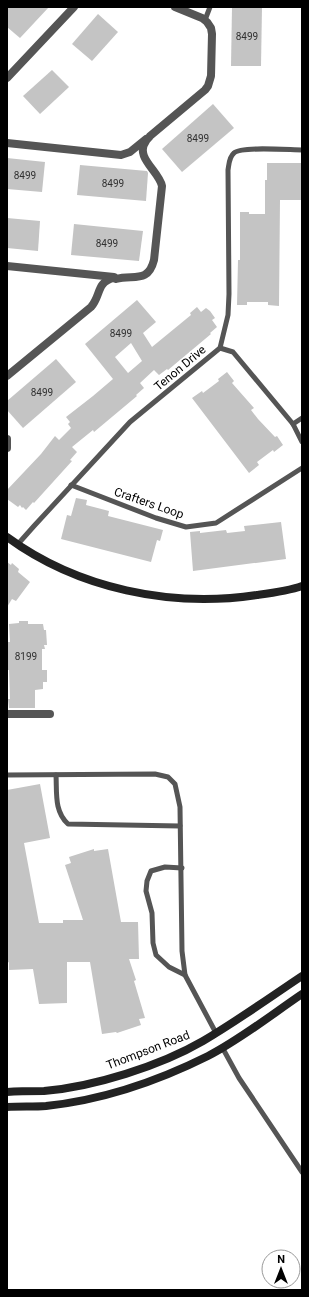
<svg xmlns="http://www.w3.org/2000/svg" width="309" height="1297" font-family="Roboto,sans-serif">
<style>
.building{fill:#c4c4c4;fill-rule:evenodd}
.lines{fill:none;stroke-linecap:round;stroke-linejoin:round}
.lane{stroke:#555;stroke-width:5}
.street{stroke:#555;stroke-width:8}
.secondary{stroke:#222;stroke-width:8}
.labels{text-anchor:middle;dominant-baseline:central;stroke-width:3;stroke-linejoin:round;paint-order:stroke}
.number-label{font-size:10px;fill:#313131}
.street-label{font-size:12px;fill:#000;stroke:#fff}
</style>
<rect width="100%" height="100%" fill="#fff"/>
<g class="building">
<path d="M7,7H49L20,38L7,27Z"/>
<path d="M232,7H262L261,66H231Z"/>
<path d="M98,14L118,32L92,61L72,44Z"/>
<path d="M52,70L69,87L40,114L23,96Z"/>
<path d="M213,104L234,128L182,172L162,149Z"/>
<path d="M7,158L45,162L42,192L7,189Z"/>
<path d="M267,163H302V200H280L279,306L268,305V302H247V305H237L238,260H240V212H249V214H265V180H267Z"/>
<path d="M80,165L147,171L148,173L146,201L77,195Z"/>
<path d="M7,218L40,221L38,251L7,248Z"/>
<path d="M74,224L143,231L139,261L71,255Z"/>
<path d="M137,300L156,322L143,333L152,347L191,315L190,313L197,307L201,312L206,308L210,311L215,318L212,320L217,327L210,333L211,334L168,370L167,369L159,375L154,370L140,383L144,388L136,395L137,396L94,432L93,430L72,447L77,452L70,460L72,461L34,503L33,502L26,510L23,507L22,508L20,505L18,507L7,499V490L41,454L55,436L59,440L71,428L68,424L70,422L66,417L93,396L113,379L85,344ZM131,343L142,361L128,373L115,357Z"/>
<path d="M56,359L76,382L23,428L7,410V401Z"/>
<path d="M227,372L234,381L232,383L254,408L251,410L258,419L275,437L277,436L283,445L274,452L273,450L257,462L259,465L249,473L192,398L202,391L203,393L219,381L218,379Z"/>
<path d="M76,498L87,500L86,505L109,511L108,516L163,530L160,541L157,540L151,562L61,539L67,515L71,516Z"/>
<path d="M281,522L286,559L193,571L190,532L200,531V533L226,530L227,533L245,531L244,526Z"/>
<path d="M7,562L11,565L12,563L19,569L18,572L30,582L16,601L12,599L7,607Z"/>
<path d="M19,621H28V624H43L44,630H46L47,645H44L45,649H42V670H47V682H43V689L35,690V708H9L8,699H10L9,670H7V642H10L9,624L19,623Z"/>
<path d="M40,784L50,838L24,843L39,923H63V920H83L65,865L71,863L69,857L94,849V851L108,849L121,922H138L139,959H129L136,980L134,981L145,1018L139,1019L141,1025L117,1033L116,1032L102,1034L90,962H67V1003L39,1004L33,969L9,970V962L7,963V790Z"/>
</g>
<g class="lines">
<g class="lane">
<path d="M205,20L210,7"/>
<path d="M220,348L233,352L293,424L302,442"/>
<path d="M293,424L302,418"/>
<path d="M71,485L156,518L186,527L216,523L302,468"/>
<path d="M18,544L34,526L130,422L220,348L228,315L229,294L228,170C229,164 229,157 234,153C241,146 290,150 302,150"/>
<path d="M7,775L155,774L168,777L175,784L180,807L182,951L185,975L216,1033"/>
<path d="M56,775C57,793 54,811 68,824L180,826"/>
<path d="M182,868L165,867L151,871L147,881L146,891L152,913L153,943L156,955L169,967L185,975"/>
<path d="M222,1047L239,1078L302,1172"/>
</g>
<g class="street">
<path d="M7,78L74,7"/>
<path d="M7,143L121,155L130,152L146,139"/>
<path d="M7,266L114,277"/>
<path d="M7,376L91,307C101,296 96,283 113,278L116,279C133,274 148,284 154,260L162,186C159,171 134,157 146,141C147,139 149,138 150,136L205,90L208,86L211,76L212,34L211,28L207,22L202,18L175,7"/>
<path d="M7,439V448"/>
<path d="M7,714H50"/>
</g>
<g class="secondary">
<path d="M7,537C78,589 171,608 257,595C272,593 288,591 302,586"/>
<path d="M7,1092C19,1091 31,1091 44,1091C93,1087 160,1066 203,1041C237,1021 269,998 302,976"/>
<path d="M7,1107C20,1106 33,1107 46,1106C103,1100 158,1081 208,1056C241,1039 271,1015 302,994"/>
</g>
</g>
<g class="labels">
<g class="number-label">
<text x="247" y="36">8499</text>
<text x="198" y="138">8499</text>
<text x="25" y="175">8499</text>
<text x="113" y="183">8499</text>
<text x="107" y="243">8499</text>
<text x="121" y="333">8499</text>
<text x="42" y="392">8499</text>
<text x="26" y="656">8199</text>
</g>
<g class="street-label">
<text transform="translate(180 368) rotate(-40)">Tenon Drive</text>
<text transform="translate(149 503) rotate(19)">Crafters Loop</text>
<text transform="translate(148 1050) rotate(-21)">Thompson Road</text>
</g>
</g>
<rect width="309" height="1297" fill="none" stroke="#000000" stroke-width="16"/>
<g transform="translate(281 1269)"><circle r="19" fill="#ffffff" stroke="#999999"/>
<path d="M0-3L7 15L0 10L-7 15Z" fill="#000000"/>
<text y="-6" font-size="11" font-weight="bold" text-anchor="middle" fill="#000000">N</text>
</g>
</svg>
